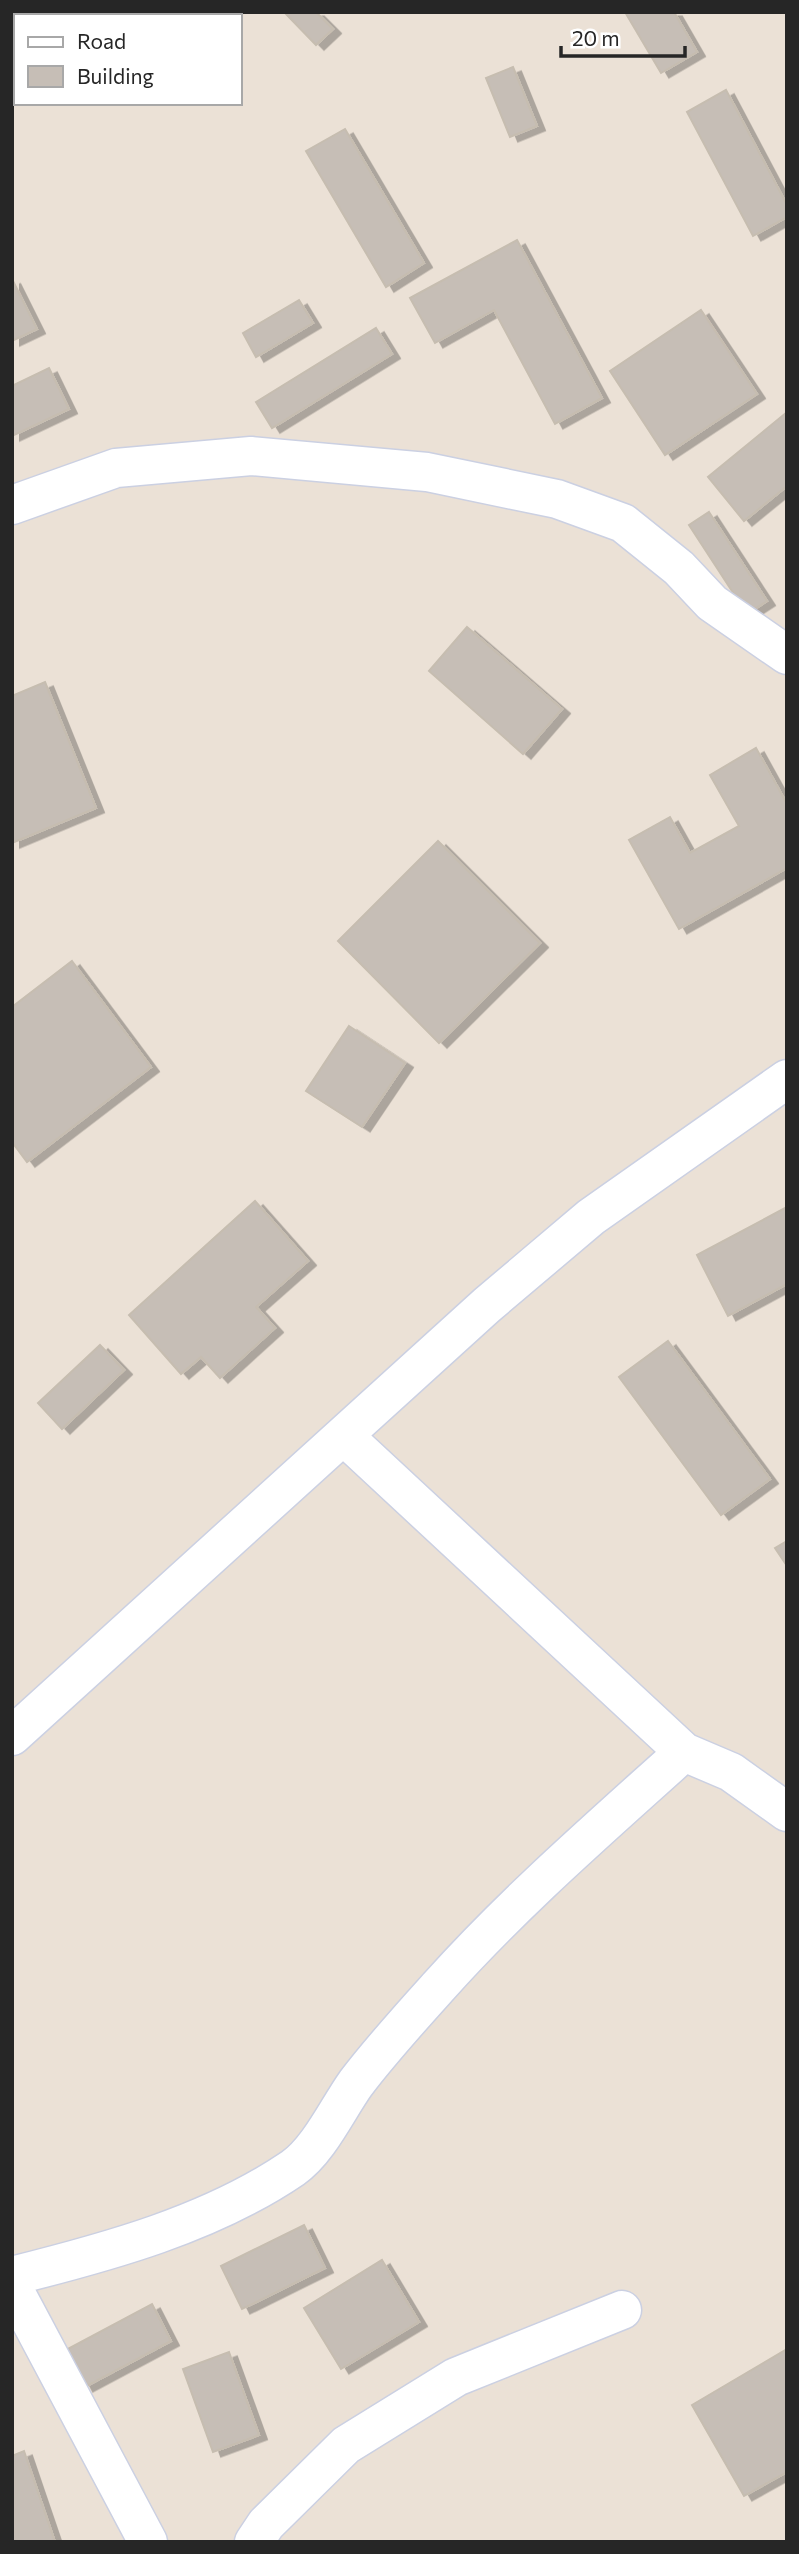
<svg xmlns="http://www.w3.org/2000/svg" width="799" height="2554" font-family="Commissioner,sans-serif">
<style>
.building{fill:#c6beb6;stroke:#c6bdb0;stroke-width:2;filter:url(#shadow)}
.lines{fill:none;stroke-linecap:round;stroke-linejoin:round}
.minor-casing{stroke:#cbd0e2;stroke-width:41}
.minor{stroke:#fff;stroke-width:38}
</style>
<defs>
<filter id="shadow"><feDropShadow dx="8" dy="4.5" stdDeviation="0" flood-color="#0004"/></filter>
</defs>
<rect width="100%" height="100%" fill="#ebe1d6"/>
<g class="building">
<path d="M284,12H316L333,29L316,45Z"/>
<path d="M625,12H674L697,52L661,73Z"/>
<path d="M513,67L537,126L510,137L486,78Z"/>
<path d="M726,90L787,205V217L753,236L687,112Z"/>
<path d="M345,129L424,263L386,287L306,151Z"/>
<path d="M517,240L602,398L555,424L494,310L435,343L410,298Z"/>
<path d="M12,279L37,329L12,341Z"/>
<path d="M299,300L313,323L256,357L243,333Z"/>
<path d="M701,310L757,394L665,455L610,371Z"/>
<path d="M376,328L392,354L272,428L256,402Z"/>
<path d="M49,368L69,409L12,436V386Z"/>
<path d="M787,412V486L744,521L708,477Z"/>
<path d="M709,512L767,601L747,614L689,525Z"/>
<path d="M467,627L562,709L523,754L429,671Z"/>
<path d="M45,682L96,808L12,843V696Z"/>
<path d="M756,748L787,804V868L679,929L629,840L670,817L690,853L739,826L710,775Z"/>
<path d="M438,841L540,943L439,1043L338,941Z"/>
<path d="M72,961L151,1067L27,1162L12,1142V1007Z"/>
<path d="M349,1026L405,1063L362,1127L306,1091Z"/>
<path d="M255,1201L308,1261L256,1307L275,1328L220,1378L201,1357L181,1374L129,1315Z"/>
<path d="M787,1207V1284L728,1316L697,1255Z"/>
<path d="M668,1341L770,1479L721,1515L619,1377Z"/>
<path d="M100,1345L124,1370L62,1429L38,1403Z"/>
<path d="M787,1541V1566L775,1548Z"/>
<path d="M304,2225L325,2268L242,2309L221,2266Z"/>
<path d="M382,2260L419,2322L341,2369L304,2308Z"/>
<path d="M152,2304L171,2341L85,2387L66,2350Z"/>
<path d="M787,2349V2472L744,2496L692,2405Z"/>
<path d="M229,2352L259,2435L213,2452L183,2369Z"/>
<path d="M24,2451L55,2542H12V2456Z"/>
</g>
<g class="lines">
<g class="minor-casing">
<g id="minor">
<path d="M12,505L116,468L251,456L427,472L557,499L623,523L679,568L712,603L787,655"/>
<path d="M345,1437L684,1752L731,1772L787,1812"/>
<path d="M12,1736L487,1305L591,1217L787,1079"/>
<path d="M12,2276C108,2252 211,2224 293,2168C319,2150 338,2108 356,2083C381,2050 411,2017 439,1986C514,1902 601,1827 684,1752"/>
<path d="M12,2286L148,2542"/>
<path d="M254,2542L266,2524L346,2445L456,2377L622,2310"/>
</g>
</g>
<use href="#minor" class="minor"/>
</g>
<rect width="799" height="2554" fill="none" stroke="#262626" stroke-width="28"/>
<rect x="14" y="14" width="228" height="91" fill="#ffffff" stroke="#a8a8a8" stroke-width="2"/>
<rect x="28" y="37" width="35" height="10" fill="#ffffff" stroke="#a8a8a8" stroke-width="2"/>
<text x="77" y="49" font-size="21" fill="#262626">Road</text>
<rect x="28" y="66" width="35" height="21" fill="#c6beb6" stroke="#a8a8a8" stroke-width="2"/>
<text x="77" y="84" font-size="21" fill="#262626">Building</text>
<path d="M561 46v10h124v-10" fill="none" stroke="#262626" stroke-width="3.5"/>
<text x="572" y="46" font-size="21" fill="#262626" stroke="#ffffff" stroke-width="5" paint-order="stroke">20 m</text>
</svg>
